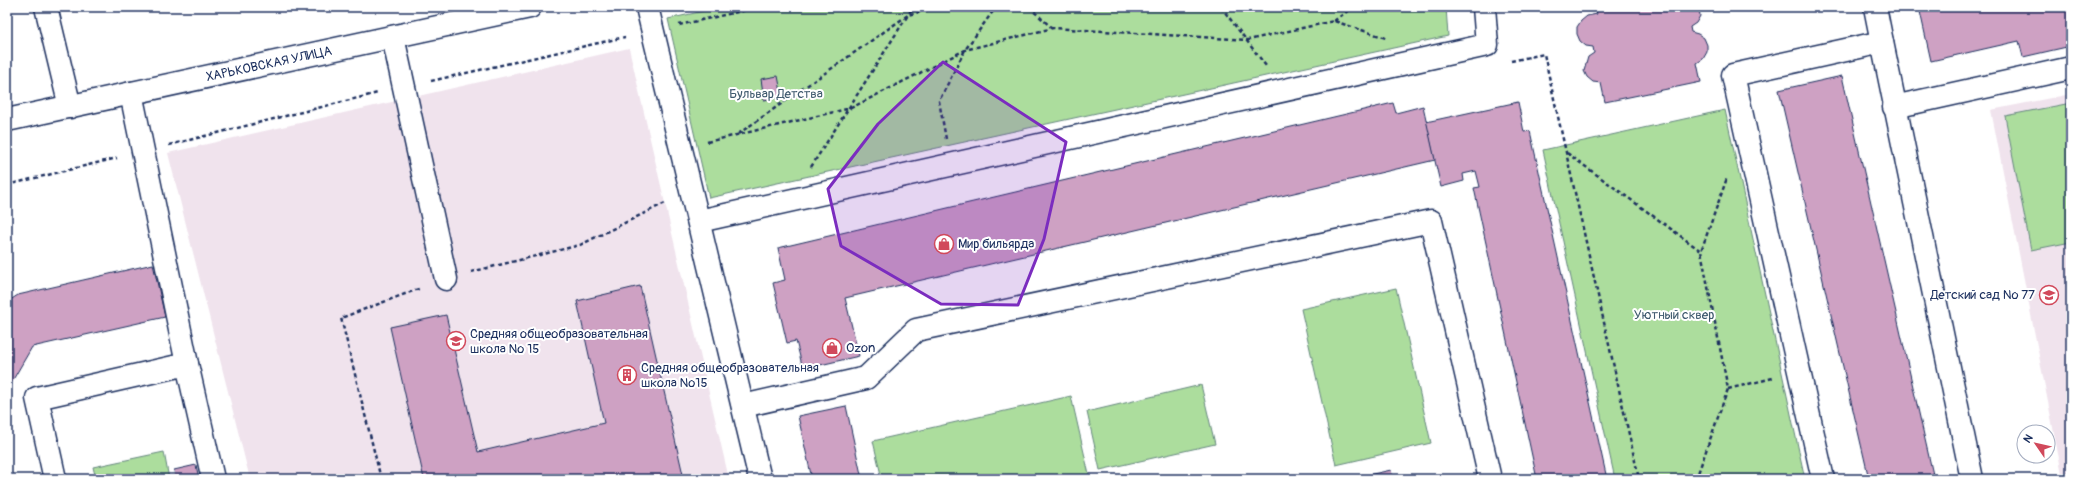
<svg xmlns="http://www.w3.org/2000/svg" width="2078" height="486" font-family="Pangolin,sans-serif">
<style>
.built{fill:#f0e3ed}
.green{fill:#acdd9d;stroke:#64867e}
.building{fill:#cea1c3;stroke:#1b2f5e}
.lines{fill:none;stroke-linecap:round;stroke-linejoin:round}
.minor-casing{stroke:#1b2f5e;stroke-width:25}
.path{stroke:#1b2f5e;stroke-width:2.5;stroke-dasharray:4 3;stroke-linecap:butt}
.minor{stroke:#fff;stroke-width:22}
.marked{fill:#7b2cbf;fill-opacity:0.2;stroke:#7b2cbf;stroke-width:3;stroke-linejoin:round}
.labels{text-anchor:middle;dominant-baseline:central;stroke-width:4;stroke-linejoin:round;paint-order:stroke}
.street-label{font-size:13px;fill:#1b2f5e;stroke:#fff}
.park-label{font-size:13px;fill:#3f5a6e;stroke:#fff}
.poi-label{font-size:13px;fill:#1b2f5e;stroke:#fff;text-anchor:start}
</style>
<rect width="100%" height="100%" fill="#fff"/>
<filter id="ink" filterUnits="userSpaceOnUse"><feTurbulence type="fractalNoise" baseFrequency=".025" numOctaves="2"/><feDisplacementMap in="SourceGraphic" scale="8" xChannelSelector="R" yChannelSelector="G"/><feConvolveMatrix kernelMatrix="1 2 1 2 8 2 1 2 1" color-interpolation-filters="sRGB"/></filter>
<g filter="url(#ink)">
<g class="built">
<path d="M629,48L729,479H250L168,153Z"/>
<path d="M2071,94V479H2063L1991,110Z"/>
</g>
<g class="green">
<path d="M722,7H1446L1448,36L709,198L668,19Z"/>
<path d="M2071,103V242L2031,250L2005,116Z"/>
<path d="M1725,110L1805,479H1615L1543,150Z"/>
<path d="M1396,288L1431,443L1336,465L1301,309Z"/>
<path d="M1201,385L1215,444L1100,470L1087,412Z"/>
<path d="M1071,396L1090,479H882L873,441Z"/>
<path d="M164,452L169,479H96L93,467Z"/>
</g>
<g class="building">
<path d="M1595,7H1699L1700,16L1696,23L1690,27L1691,32L1698,34L1704,38L1707,45V52L1703,59L1697,63L1701,82L1605,102L1601,83L1593,82L1587,77L1584,71L1588,57L1594,53L1593,47L1586,46L1580,41L1577,34V27L1581,21L1587,16L1597,14Z"/>
<path d="M1919,7H2071V46L2023,57L2019,41L1931,61Z"/>
<path d="M778,76L782,97L764,100L761,79Z"/>
<path d="M1842,76L1934,479H1869L1779,90Z"/>
<path d="M1518,102L1524,132L1530,131L1607,479H1537L1474,188L1480,187L1476,171L1463,174L1464,181L1441,187L1426,122Z"/>
<path d="M1393,103L1396,113L1423,106L1435,160L845,298L859,356L803,369L796,341L787,343L773,283L785,280L778,248Z"/>
<path d="M153,264L165,317L32,347L7,390V302L18,295Z"/>
<path d="M640,286L684,479H424L390,327L446,315L478,452L604,423L577,301Z"/>
<path d="M846,406L862,479H812L798,416Z"/>
<path d="M196,465L199,479H175L174,470Z"/>
<path d="M7,466L10,479H7Z"/>
<path d="M1391,470L1393,479H1360L1359,477Z"/>
</g>
<g class="lines">
<g class="minor-casing">
<g id="minor">
<path d="M46,7L70,107"/>
<path d="M647,7L760,479"/>
<path d="M393,37L446,279"/>
<path d="M1882,42L1972,479"/>
<path d="M1894,107L2071,68"/>
<path d="M7,120L530,7"/>
<path d="M699,221L1487,45L1484,7"/>
<path d="M187,364L213,479"/>
<path d="M743,406L866,378L916,330L1431,221L1490,479"/>
<path d="M55,479L37,398L187,364L131,93"/>
<path d="M1823,479L1733,75L1882,42L1875,7"/>
</g>
</g>
<g class="path">
<path d="M1029,7L1052,28"/>
<path d="M1221,7L1266,66"/>
<path d="M1334,21L1353,7"/>
<path d="M679,25L760,7"/>
<path d="M1511,61L1544,54L1639,479"/>
<path d="M431,81L625,37"/>
<path d="M738,134L908,15L913,7"/>
<path d="M946,139L939,101L965,50L996,7"/>
<path d="M707,142L851,108L965,50L1053,28L1248,40L1334,21L1386,38"/>
<path d="M169,145L378,93"/>
<path d="M1567,153L1701,251"/>
<path d="M811,167L908,15L939,7"/>
<path d="M7,185L117,158"/>
<path d="M471,272L580,245L665,203"/>
<path d="M1728,389L1773,378"/>
<path d="M381,479L341,318L421,288"/>
<path d="M1696,479L1728,389L1701,251L1727,178"/>
</g>
<use href="#minor" class="minor"/>
</g>
</g>
<path class="marked" d="M943,62L1066,142L1044,239L1018,305L941,304L841,246L828,189L878,124Z"/>
<defs>
<g id="shop-ring" transform="scale(1)"><circle r="9.5" fill="#fff" stroke="#d1495b" stroke-width="1.5"/><path d="M-5-2.5h2.3a2.7 3.5 0 0 1 5.4 0H5L5.5 6h-11ZM-1.5-2.5h3a1.5 2.3 0 0 0-3 0Z" fill="#d1495b"/></g>
<g id="school-ring" transform="scale(1)"><circle r="9.5" fill="#fff" stroke="#d1495b" stroke-width="1.5"/><path d="M0-5L7-2L0 1L-7-2ZM-4 1L0 2.5L4 1V4Q0 6-4 4Z" fill="#d1495b"/></g>
<g id="building-ring" transform="scale(1)"><circle r="9.5" fill="#fff" stroke="#d1495b" stroke-width="1.5"/><path d="M-4-6H4V6H1V3H-1V6H-4ZM-2.5-4.3h1.7v1.8h-1.7ZM.8-4.3h1.7v1.8H.8ZM-2.5-1h1.7V.8h-1.7ZM.8-1h1.7V.8H.8Z" fill="#d1495b"/></g>
</defs>
<g fill-rule="evenodd">
<use href="#shop-ring" x="944" y="244"/>
<use href="#school-ring" x="2049" y="295"/>
<use href="#school-ring" x="456" y="341"/>
<use href="#shop-ring" x="832" y="348"/>
<use href="#building-ring" x="627" y="375"/>
</g>
<g class="labels">
<g class="street-label">
<text transform="translate(269 64) rotate(-12)">ХАРЬКОВСКАЯ УЛИЦА</text>
</g>
<g class="park-label">
<text x="776" y="94">Бульвар Детства</text>
<text x="1674" y="315">Уютный сквер</text>
</g>
<g class="poi-label">
<text x="958" y="244">Мир бильярда</text>
<text x="2035" y="295" text-anchor="end">Детский сад № 77</text>
<text x="470" y="334">Средняя общеобразовательная<tspan x="470" dy="15">школа № 15</tspan></text>
<text x="846" y="348">Ozon</text>
<text x="641" y="368">Средняя общеобразовательная<tspan x="641" dy="15">школа №15</tspan></text>
</g>
</g>
<rect width="2078" height="486" fill="none" stroke="#fff" stroke-width="24"/>
<rect x="12" y="12" width="2054" height="462" fill="none" stroke="#1b2f5e" stroke-width="1.5" filter="url(#ink)"/>
<g transform="translate(2036 444) rotate(304)"><circle r="19" fill="#ffffff" stroke="#a4acbf"/>
<path d="M0-3L7 15L0 10L-7 15Z" fill="#d1495b"/>
<text y="-6" font-size="11" font-weight="bold" text-anchor="middle" fill="#1b2f5e">N</text>
</g>
</svg>
